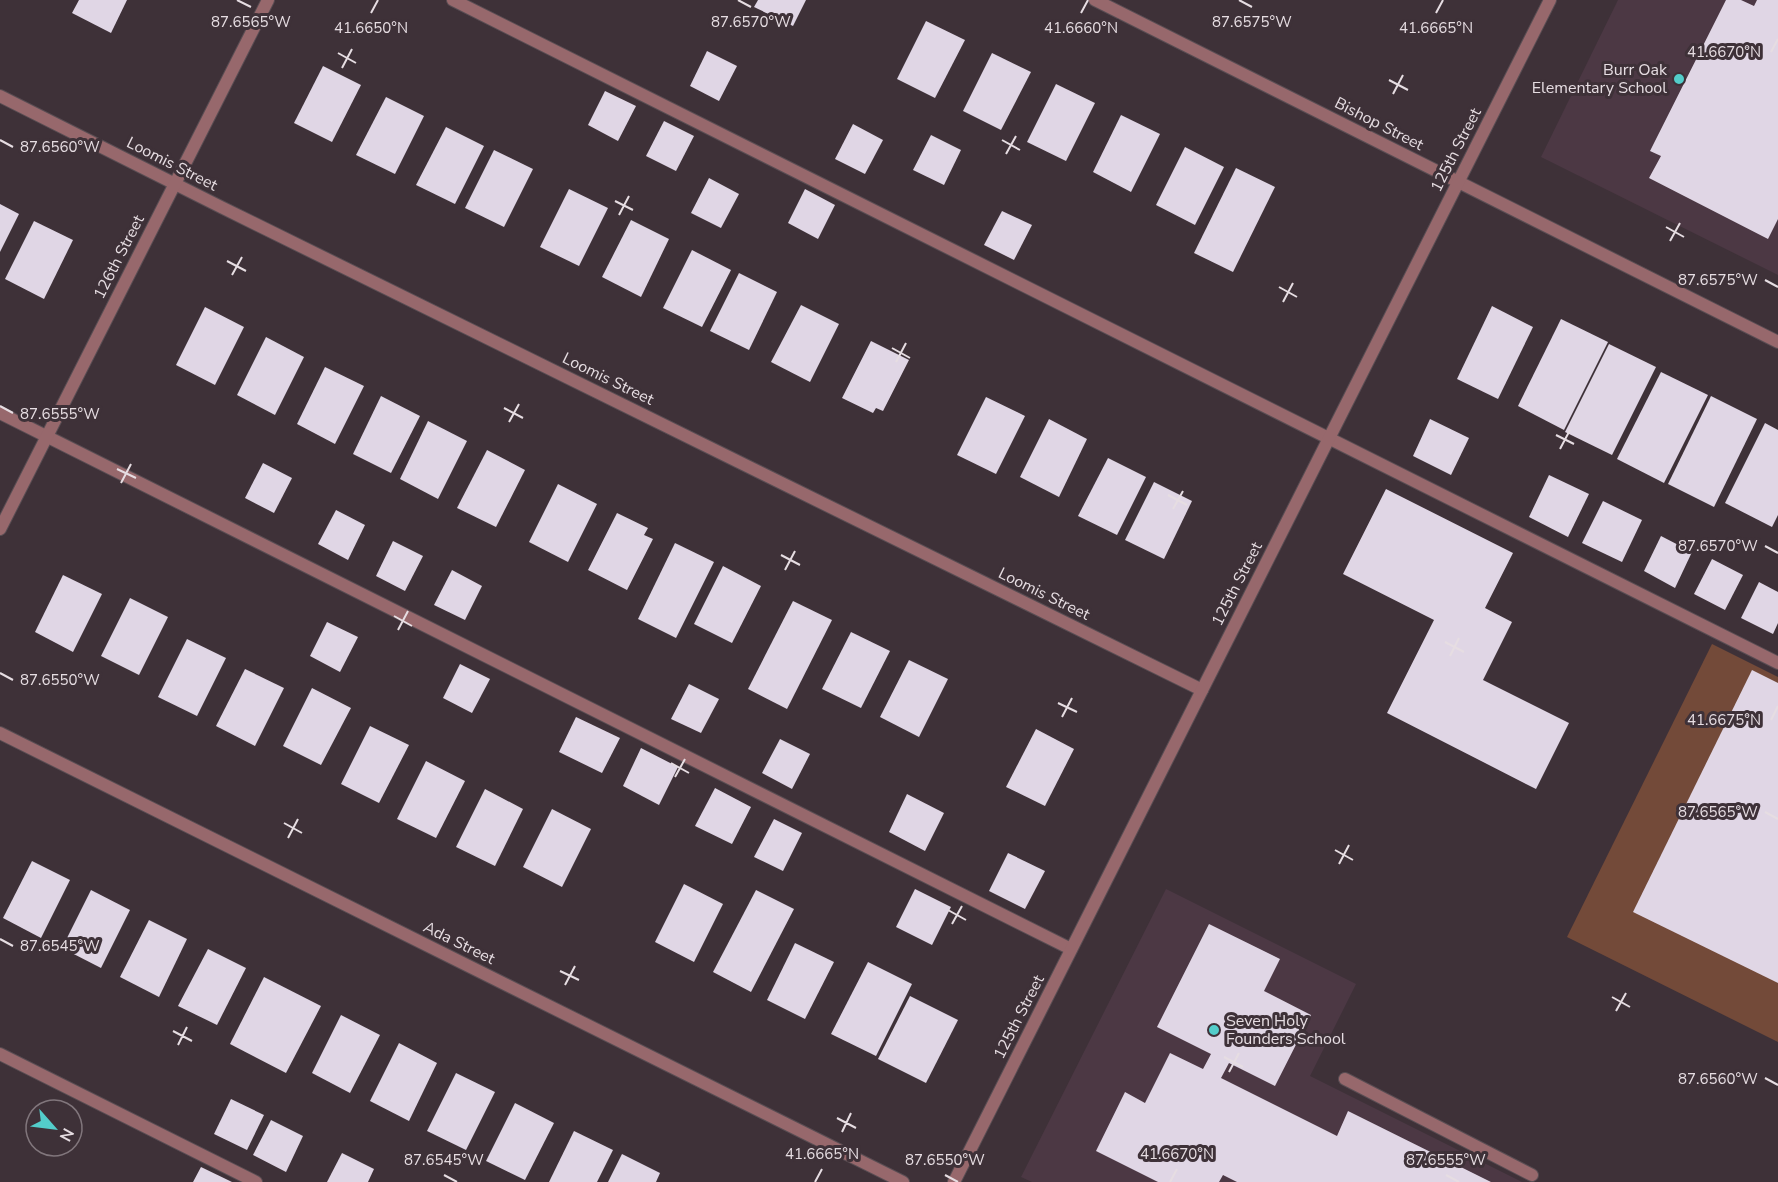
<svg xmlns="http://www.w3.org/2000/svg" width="1778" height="1182" font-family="'Nunito Sans',sans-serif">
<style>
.built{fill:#4c3844}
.green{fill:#734a39}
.building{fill:#e0d6e5}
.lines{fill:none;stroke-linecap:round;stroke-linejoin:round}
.service-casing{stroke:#594d53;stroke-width:14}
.minor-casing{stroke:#594d53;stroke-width:14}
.service{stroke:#97686c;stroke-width:12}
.minor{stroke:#97686c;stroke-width:12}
.ticks{fill:none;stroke:#e6dde2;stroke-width:2}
.poi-dot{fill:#53cdca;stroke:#3e3138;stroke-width:2}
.labels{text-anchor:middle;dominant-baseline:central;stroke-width:6;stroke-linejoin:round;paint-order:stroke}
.poi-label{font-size:16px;fill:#e6dde2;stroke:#3e3138;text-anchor:end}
.street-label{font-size:16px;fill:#e6dde2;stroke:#3e3138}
.ticks-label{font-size:15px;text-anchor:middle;fill:#e6dde2;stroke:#3e3138;stroke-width:6;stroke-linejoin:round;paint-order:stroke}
</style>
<rect width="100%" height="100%" fill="#3e3138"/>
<g class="built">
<path d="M1618,0H1778V275L1541,157Z"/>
<path d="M1166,889L1356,984L1310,1076L1522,1182H1032L1021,1177Z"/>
</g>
<path class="green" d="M1712,644L1778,677V1042L1567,937Z"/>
<g class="building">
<path d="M79,0H127L111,33L72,13Z"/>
<path d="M758,0H806L793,26L754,7Z"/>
<path d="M1726,0H1741L1754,6L1757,0H1778V219L1768,239L1649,178L1661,156L1650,151Z"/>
<path d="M926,21L965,40L935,98L897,79Z"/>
<path d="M707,51L737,66L719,101L690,86Z"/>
<path d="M992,53L1031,72L1001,130L963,111Z"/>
<path d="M323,66L361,85L332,142L294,123Z"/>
<path d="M1056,84L1095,103L1066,161L1027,142Z"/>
<path d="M605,91L636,106L618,141L588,125Z"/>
<path d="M386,97L424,116L395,174L356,155Z"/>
<path d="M1121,115L1160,134L1131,192L1093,172Z"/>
<path d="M664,121L694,136L676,171L646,156Z"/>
<path d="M853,124L883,140L865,174L835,159Z"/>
<path d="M446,127L484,146L455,204L416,185Z"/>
<path d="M931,135L961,150L944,185L913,170Z"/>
<path d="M1185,147L1224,167L1195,225L1156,205Z"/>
<path d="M494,150L533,169L504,227L465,208Z"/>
<path d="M1236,168L1275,187L1233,272L1194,253Z"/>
<path d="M709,178L739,194L721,228L691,213Z"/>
<path d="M569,189L608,208L579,266L540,247Z"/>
<path d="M805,189L835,205L818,239L788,223Z"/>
<path d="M0,204L19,214L0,252Z"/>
<path d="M1002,211L1032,225L1014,260L984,245Z"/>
<path d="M631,220L669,239L641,297L602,277Z"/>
<path d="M34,221L73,240L44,299L5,279Z"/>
<path d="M692,250L731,270L702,327L663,308Z"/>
<path d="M739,273L777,292L749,350L710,331Z"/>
<path d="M801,305L839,324L810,382L771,362Z"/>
<path d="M1492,306L1533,327L1498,399L1457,379Z"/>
<path d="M205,307L244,327L215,385L176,365Z"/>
<path d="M1561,319L1608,342L1564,430L1518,406Z"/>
<path d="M266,337L304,357L275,415L237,395Z"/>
<path d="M871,341L909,360L883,411L876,408L873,413L842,398Z"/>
<path d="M1609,344L1656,367L1612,455L1565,432Z"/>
<path d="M325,367L364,386L335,444L297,424Z"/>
<path d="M1661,372L1708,395L1664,483L1617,459Z"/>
<path d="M381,396L420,416L391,473L353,454Z"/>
<path d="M1711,396L1757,419L1714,507L1668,484Z"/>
<path d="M986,397L1025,416L996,474L957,455Z"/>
<path d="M1049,419L1087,439L1059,497L1020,477Z"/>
<path d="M1430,419L1469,438L1451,475L1413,456Z"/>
<path d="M428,421L467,441L438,499L400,479Z"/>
<path d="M1765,423L1778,430V515L1772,527L1725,503Z"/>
<path d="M487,450L525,470L496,527L457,508Z"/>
<path d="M1108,458L1146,477L1117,535L1078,516Z"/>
<path d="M263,463L292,478L274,513L245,498Z"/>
<path d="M1549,475L1589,494L1568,537L1529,517Z"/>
<path d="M1154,482L1192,501L1164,559L1125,540Z"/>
<path d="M558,484L597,504L568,562L529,542Z"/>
<path d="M1386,489L1513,553L1485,608L1512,622L1483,680L1569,723L1536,789L1387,713L1434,620L1343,574Z"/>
<path d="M1603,501L1642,520L1622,562L1582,543Z"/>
<path d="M336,510L365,525L348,560L318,544Z"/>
<path d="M617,513L648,528L644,535L653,539L627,590L588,570Z"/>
<path d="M1661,536L1692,552L1675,588L1644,571Z"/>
<path d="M393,541L423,556L405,591L376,576Z"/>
<path d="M675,543L714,562L676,638L638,619Z"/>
<path d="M1712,559L1743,575L1725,610L1694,594Z"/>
<path d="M723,566L761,586L732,643L694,624Z"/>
<path d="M452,570L482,586L465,620L434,605Z"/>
<path d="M63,575L102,594L73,652L35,632Z"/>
<path d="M1759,582L1778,592V623L1773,634L1741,618Z"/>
<path d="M130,598L168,617L139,675L101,656Z"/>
<path d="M793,601L832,620L787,709L748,689Z"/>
<path d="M327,622L358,637L340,672L310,656Z"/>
<path d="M851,632L890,651L861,708L822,689Z"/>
<path d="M187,639L226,658L197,716L158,697Z"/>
<path d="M909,660L948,679L919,737L880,717Z"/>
<path d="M460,664L490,679L472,713L443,698Z"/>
<path d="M245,669L284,688L255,746L216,726Z"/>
<path d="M1752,670L1778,683V983L1633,912Z"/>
<path d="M689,684L719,699L701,733L671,719Z"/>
<path d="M312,688L351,708L321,765L283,746Z"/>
<path d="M576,717L620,738L602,773L559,752Z"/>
<path d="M370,726L409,745L379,803L341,784Z"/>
<path d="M1036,729L1074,749L1045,806L1006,787Z"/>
<path d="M780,739L810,754L792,789L762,773Z"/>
<path d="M641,748L678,767L659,805L623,786Z"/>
<path d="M426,761L465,781L436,838L397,819Z"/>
<path d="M715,788L751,807L732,844L695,826Z"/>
<path d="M485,789L523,809L495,866L456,847Z"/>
<path d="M907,794L944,813L925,851L889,832Z"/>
<path d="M552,809L591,829L562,887L523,867Z"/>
<path d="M774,819L802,833L783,871L754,857Z"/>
<path d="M1008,853L1045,871L1025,909L989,891Z"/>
<path d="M32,861L70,880L41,938L3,918Z"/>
<path d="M684,884L723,904L694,962L655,942Z"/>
<path d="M915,889L951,907L932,945L896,927Z"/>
<path d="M91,890L130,910L101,968L62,948Z"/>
<path d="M756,890L794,909L751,992L713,972Z"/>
<path d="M149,920L187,939L159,997L120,977Z"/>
<path d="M1209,924L1280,959L1264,991L1311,1015L1275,1086L1229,1063L1221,1078L1337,1136L1348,1111L1491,1182H1237L1223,1175L1219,1182H1158L1096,1151L1125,1092L1145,1103L1170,1053L1203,1069L1211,1054L1157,1027Z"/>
<path d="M795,943L834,962L805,1019L767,1000Z"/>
<path d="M208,949L246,968L217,1025L178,1006Z"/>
<path d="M868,962L912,984L876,1056L831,1034Z"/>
<path d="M264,977L321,1006L286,1073L230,1044Z"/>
<path d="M910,996L958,1020L926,1083L878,1059Z"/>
<path d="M341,1015L380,1035L350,1093L312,1073Z"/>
<path d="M399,1043L437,1063L409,1121L370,1101Z"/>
<path d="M456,1073L495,1092L466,1150L427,1131Z"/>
<path d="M231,1099L264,1115L247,1150L214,1134Z"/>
<path d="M515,1103L554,1123L525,1180L486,1161Z"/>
<path d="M271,1120L303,1136L286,1172L253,1155Z"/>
<path d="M574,1131L613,1150L597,1182H549Z"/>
<path d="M342,1153L374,1169L368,1182H327Z"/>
<path d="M622,1154L660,1173L656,1182H608Z"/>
<path d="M201,1167L232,1182H193Z"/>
</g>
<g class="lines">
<g class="service-casing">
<g id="service">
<path d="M453,0L1778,663"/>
<path d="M0,413L1071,949"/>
<path d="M0,1054L256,1182"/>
<path d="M1345,1079L1532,1175"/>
</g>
</g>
<g class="minor-casing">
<g id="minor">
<path d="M1095,0L1778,342"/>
<path d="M0,96L221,207L1202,690"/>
<path d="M0,529L268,0"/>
<path d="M0,733L903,1182"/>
<path d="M954,1182L1550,0"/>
</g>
</g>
<use href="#service" class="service"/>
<use href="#minor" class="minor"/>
</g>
<path class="ticks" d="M237,0L251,7M738,0L751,7M1239,0L1252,7M371,13L378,0M1081,13L1088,0M1436,13L1443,0M1771,52L1778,39M338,53L356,63M342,68L352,49M1389,80L1408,90M1393,94L1403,75M0,140L13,147M1002,140L1020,150M1006,154L1016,136M615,201L633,210M619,215L629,196M1666,227L1684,237M1670,241L1680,223M227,261L246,271M232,275L242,257M1765,280L1778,287M1279,287L1297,297M1283,302L1293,283M892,348L910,358M896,362L906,343M0,406L13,413M504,408L523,418M509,422L519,404M1556,435L1574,444M1560,449L1570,430M117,469L136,478M121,483L131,464M1168,495L1187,505M1173,509L1183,491M1765,546L1778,553M781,555L800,565M785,570L795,551M394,616L412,626M398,630L408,611M1445,642L1464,652M1450,656L1459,638M0,673L13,680M1058,703L1077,712M1062,717L1072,698M1771,720L1778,706M671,763L689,773M675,777L685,759M1765,812L1778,819M284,823L302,833M288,838L298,819M1335,850L1353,860M1339,864L1349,845M948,910L966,920M952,924L962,906M0,939L13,946M560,971L579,980M565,985L575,966M1612,997L1630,1007M1616,1011L1626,993M173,1031L192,1041M178,1045L187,1027M1224,1057L1243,1067M1229,1072L1239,1053M1765,1078L1778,1085M837,1118L856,1128M842,1132L851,1113M444,1175L457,1182M945,1175L958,1182M1446,1175L1459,1182M815,1182L822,1169M1170,1182L1177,1169"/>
<g class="poi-dot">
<circle cx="1679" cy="79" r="6"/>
<circle cx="1214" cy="1030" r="6"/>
</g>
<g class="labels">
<g class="poi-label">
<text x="1667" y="70">Burr Oak<tspan x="1667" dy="18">Elementary School</tspan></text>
<text x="1226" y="1021" text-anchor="start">Seven Holy<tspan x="1226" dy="18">Founders School</tspan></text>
</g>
<g class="street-label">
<text transform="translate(1379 124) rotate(27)">Bishop Street</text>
<text transform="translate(1456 150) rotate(-63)">125th Street</text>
<text transform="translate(172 164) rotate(27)">Loomis Street</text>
<text transform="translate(119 257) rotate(-63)">126th Street</text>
<text transform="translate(608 379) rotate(26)">Loomis Street</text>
<text transform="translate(1237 584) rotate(-63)">125th Street</text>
<text transform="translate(1044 594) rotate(26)">Loomis Street</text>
<text transform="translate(459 943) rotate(26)">Ada Street</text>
<text transform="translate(1019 1017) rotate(-63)">125th Street</text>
</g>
</g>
<g class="ticks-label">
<text x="751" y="27">87.6570°W</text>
<text x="251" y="27">87.6565°W</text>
<text x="1252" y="27">87.6575°W</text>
<text x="371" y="33">41.6650°N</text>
<text x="1081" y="33">41.6660°N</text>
<text x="1436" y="33">41.6665°N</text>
<text x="1724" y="57">41.6670°N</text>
<text x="60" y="152">87.6560°W</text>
<text x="1718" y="285">87.6575°W</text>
<text x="60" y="419">87.6555°W</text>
<text x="1718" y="551">87.6570°W</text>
<text x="60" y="685">87.6550°W</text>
<text x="1724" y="725">41.6675°N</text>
<text x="1718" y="817">87.6565°W</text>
<text x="60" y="951">87.6545°W</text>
<text x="1718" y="1084">87.6560°W</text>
<text x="822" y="1159">41.6665°N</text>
<text x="1177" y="1159">41.6670°N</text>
<text x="444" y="1165">87.6545°W</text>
<text x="945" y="1165">87.6550°W</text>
<text x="1446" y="1165">87.6555°W</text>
</g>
<g transform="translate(54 1128) rotate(118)"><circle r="28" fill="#3e3138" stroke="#81767c" stroke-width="1.5"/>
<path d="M0-4.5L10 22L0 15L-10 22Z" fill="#53cdca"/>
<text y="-9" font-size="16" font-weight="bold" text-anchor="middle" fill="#e6dde2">N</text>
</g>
</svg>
